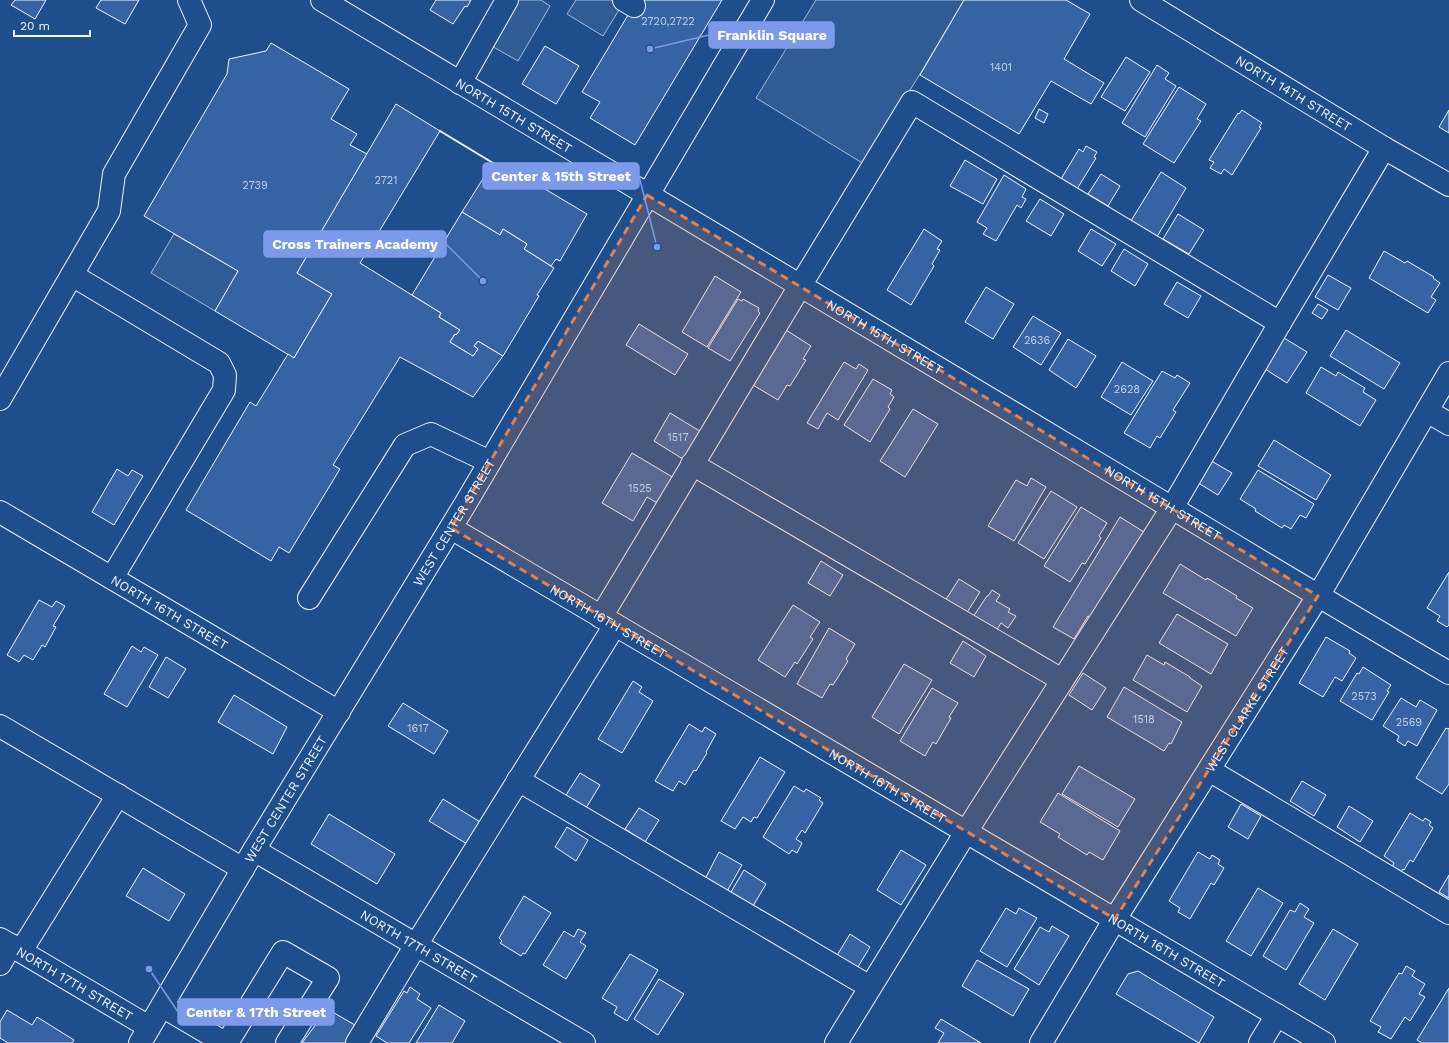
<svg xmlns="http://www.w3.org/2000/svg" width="1449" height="1043" font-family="'Work Sans',sans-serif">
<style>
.built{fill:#305b95;stroke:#a8bbd7}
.building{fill:#3563a3;stroke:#f2f6ff}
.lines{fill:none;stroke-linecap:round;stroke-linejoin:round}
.minor-casing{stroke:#f2f6ff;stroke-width:24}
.minor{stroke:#1f4e8c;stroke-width:22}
.wall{stroke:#f2f6ff;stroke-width:2}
.marked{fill:#ea8049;fill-opacity:0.2;stroke:#ea8049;stroke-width:3;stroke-dasharray:8 5;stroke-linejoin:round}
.labels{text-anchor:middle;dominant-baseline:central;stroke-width:3;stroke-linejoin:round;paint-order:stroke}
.number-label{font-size:11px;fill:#c3d1e8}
.street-label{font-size:13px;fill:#f2f6ff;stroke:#1f4e8c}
.leader{fill:none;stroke:#7d9aea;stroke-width:1.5}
.callout-dot{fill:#7d9aea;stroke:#1f4e8c;stroke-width:1.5}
.callout{fill:#7d9aea;stroke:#7d9aea;stroke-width:1.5}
.callout-label{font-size:14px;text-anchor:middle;font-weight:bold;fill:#fff}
</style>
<rect width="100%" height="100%" fill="#1f4e8c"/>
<g class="built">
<path d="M496,0H541L550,6L518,61L474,36Z"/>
<path d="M576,0H625L603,36L567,14Z"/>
<path d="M816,0H964L920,74L864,164L756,98Z"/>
<path d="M174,234L238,271L215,311L151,273Z"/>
</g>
<g class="building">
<path d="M15,0H46L35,19L11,5Z"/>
<path d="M101,0H139L125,24L96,8Z"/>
<path d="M436,0H471L467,7L465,6L453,24L430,10Z"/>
<path d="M637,0H722L635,145L590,118L600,102L582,92Z"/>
<path d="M964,0H1066L1090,14L1064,59L1104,83L1091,104L1051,81L1019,134L920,75Z"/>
<path d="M271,43L349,89L331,119L357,134L350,145L367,154L297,273L332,294L294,358L215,311L238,271L144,216L227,74L229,59L266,51Z"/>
<path d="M545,46L579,66L556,104L522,84Z"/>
<path d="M1126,57L1150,72L1125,111L1101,97Z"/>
<path d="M1157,65L1169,73L1165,79L1176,86L1145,137L1122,123Z"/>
<path d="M1179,87L1206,104L1197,119L1201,121L1174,163L1143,144Z"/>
<path d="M396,104L440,131L360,263L441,313L439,317L460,330L456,335L455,334L450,342L473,356L478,349L474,346L478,341L503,356L473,397L400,357L333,465L340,469L289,553L279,547L271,561L186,510L250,402L256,406L288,354L294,358L332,294L297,273Z"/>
<path d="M1039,109L1048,114L1044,123L1035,118Z"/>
<path d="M1242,110L1262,123L1259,127L1261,128L1232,175L1224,169L1221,174L1210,168L1214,162L1209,160L1238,113L1239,114Z"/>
<path d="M1449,110V133L1439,127Z"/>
<path d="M1086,146L1097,152L1094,157L1096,158L1077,189L1061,179L1079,149L1083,152Z"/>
<path d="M965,160L997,179L983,204L950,186Z"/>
<path d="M493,163L499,167L501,163L587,214L560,261L556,259L551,266L524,249L527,244L503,229L500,235L462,212Z"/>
<path d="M1161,172L1186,188L1155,240L1129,224Z"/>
<path d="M1101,174L1120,186L1108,206L1088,194Z"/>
<path d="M1004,175L1026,189L1022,197L1026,199L1021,208L1017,205L996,241L983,234L987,228L977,222Z"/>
<path d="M1040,199L1064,214L1051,236L1026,221Z"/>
<path d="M462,212L500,235L503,229L527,244L524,249L554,268L537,295L539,296L503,356L478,341L474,346L478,349L473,356L450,342L455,334L456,335L460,330L439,317L441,313L412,295Z"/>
<path d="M1178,214L1204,230L1189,254L1163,239Z"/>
<path d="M924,229L942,241L937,249L940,250L932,264L934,266L911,305L887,290Z"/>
<path d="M1091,229L1116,244L1102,266L1078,251Z"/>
<path d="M1124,249L1148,264L1135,286L1111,271Z"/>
<path d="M1384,251L1405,263L1407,261L1434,277L1433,278L1440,283L1431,297L1436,300L1428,313L1369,278Z"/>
<path d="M1328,275L1351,288L1338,310L1315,297Z"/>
<path d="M715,276L741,292L707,347L682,332Z"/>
<path d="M1177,282L1201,296L1188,318L1164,304Z"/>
<path d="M986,287L1014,304L993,339L965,322Z"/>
<path d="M738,299L742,301L743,299L759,308L758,311L760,313L730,361L708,348Z"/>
<path d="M1318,304L1328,310L1322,319L1312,313Z"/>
<path d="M1033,316L1061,333L1041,365L1013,347Z"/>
<path d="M639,324L688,354L675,375L626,345Z"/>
<path d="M786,330L811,346L803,359L806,360L790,386L787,385L778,400L753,385Z"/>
<path d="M1346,330L1400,363L1384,389L1330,356Z"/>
<path d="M1284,338L1307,352L1287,383L1265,369Z"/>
<path d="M1068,339L1096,356L1076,388L1049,370Z"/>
<path d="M844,362L856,369L859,364L868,370L838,420L827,413L818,429L807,423Z"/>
<path d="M1122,362L1153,381L1131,415L1101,397Z"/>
<path d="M1321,367L1336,376L1338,372L1365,388L1363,392L1376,400L1360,426L1306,393Z"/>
<path d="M1162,371L1175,378L1177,375L1190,383L1173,410L1176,412L1160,438L1157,436L1150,448L1124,433Z"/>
<path d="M873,379L892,390L890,394L894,397L888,407L890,409L870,442L844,425Z"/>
<path d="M913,409L938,424L905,477L880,461Z"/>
<path d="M670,413L703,433L686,461L654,441Z"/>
<path d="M1274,440L1331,475L1316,500L1258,466Z"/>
<path d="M632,453L674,478L659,504L647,497L633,521L602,503Z"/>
<path d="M1208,459L1232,473L1218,495L1195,481Z"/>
<path d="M117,469L128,476L132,470L143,476L114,525L92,512Z"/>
<path d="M1258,470L1314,504L1306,518L1300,515L1291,529L1284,525L1282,528L1255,511L1256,509L1240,499Z"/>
<path d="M1031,478L1046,487L1014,541L988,526L1016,480L1027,486Z"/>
<path d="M1051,491L1077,507L1044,559L1018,543Z"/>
<path d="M1081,507L1107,523L1099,536L1101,538L1085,564L1082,563L1070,582L1044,566Z"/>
<path d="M1120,517L1144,532L1092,618L1088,616L1074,639L1053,627Z"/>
<path d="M821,561L843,575L830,596L808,583Z"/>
<path d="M1180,564L1206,580L1207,578L1237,596L1236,598L1253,608L1236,636L1163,593Z"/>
<path d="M1449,572V625L1447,627L1437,621L1440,616L1427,608Z"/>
<path d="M959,579L980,592L966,614L945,601Z"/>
<path d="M992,590L1000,595L996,601L1010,609L1008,612L1016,616L1008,628L1001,623L996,631L973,617L987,596H988Z"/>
<path d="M39,600L52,607L56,601L65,606L53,626L56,627L45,647L42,645L33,660L24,655L19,662L7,655Z"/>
<path d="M793,605L820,622L810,637L813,639L797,664L795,662L785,677L758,660Z"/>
<path d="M1177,614L1228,644L1211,674L1159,643Z"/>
<path d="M829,628L855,644L846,659L848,661L833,685L830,684L822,698L797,684Z"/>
<path d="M1326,637L1350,651L1349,653L1356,658L1342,681L1335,677L1323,697L1299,683Z"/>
<path d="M963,641L986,656L974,677L950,663Z"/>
<path d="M132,646L141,652L144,647L158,655L127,707L104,694Z"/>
<path d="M1147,655L1164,665L1165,662L1190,677V678L1202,686L1187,712L1133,680Z"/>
<path d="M166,657L186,669L168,698L149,687Z"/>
<path d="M904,664L932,680L899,734L872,717Z"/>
<path d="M1363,667L1391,685L1387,691L1389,692L1372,720L1340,701L1357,673L1359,674Z"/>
<path d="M1083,673L1106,688L1092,710L1069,695Z"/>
<path d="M633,681L642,687L639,692L653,701L622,753L598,739Z"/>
<path d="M1124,687L1182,722L1171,744L1169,743L1164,751L1107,717Z"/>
<path d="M932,688L958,703L949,717L951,718L936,744L933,742L925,756L900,741Z"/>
<path d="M234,695L287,727L273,754L218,722Z"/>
<path d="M1401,698L1416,707L1420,700L1437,710L1417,746L1408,741L1405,746L1397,741L1399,736L1383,726Z"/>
<path d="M403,703L448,731L434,754L388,726Z"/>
<path d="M689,724L702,732L705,727L716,734L706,752L707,753L696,771L694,770L685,785L679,781L673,791L655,781Z"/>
<path d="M1446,728L1448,729L1449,728V784L1442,794L1416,778Z"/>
<path d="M760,757L785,772L757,818L754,817L751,822L743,817L735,829L721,821Z"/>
<path d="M1079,766L1135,799L1118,827L1062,794Z"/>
<path d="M580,773L600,785L586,808L566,795Z"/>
<path d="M1302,781L1326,795L1314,816L1290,801Z"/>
<path d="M794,786L804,792L806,789L821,798L819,800L823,803L805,833L802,830L796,839L802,843L797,853L792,850L789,854L763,837Z"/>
<path d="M1058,793L1120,831L1103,860L1089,852L1087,855L1058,837L1060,834L1040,822Z"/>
<path d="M443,799L485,825L472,847L429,821Z"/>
<path d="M1241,804L1261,816L1248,839L1228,827Z"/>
<path d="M1349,806L1373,821L1360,842L1337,827Z"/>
<path d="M639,808L659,820L645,842L625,829Z"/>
<path d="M1410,813L1423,821L1425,818L1431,822L1429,825L1433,828L1413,862L1410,860L1404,870L1403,869L1400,874L1391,869L1394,863L1384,856Z"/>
<path d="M329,814L395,854L377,884L311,844Z"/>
<path d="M567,827L588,840L576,861L555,847Z"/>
<path d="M901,850L926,865L901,905L877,890Z"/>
<path d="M719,852L742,865L726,893L704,881Z"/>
<path d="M1198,852L1210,859L1212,855L1220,860L1218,864L1224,868L1214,885L1211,883L1190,919L1178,912L1180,908L1169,901Z"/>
<path d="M143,868L185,894L169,921L126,896Z"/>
<path d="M744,870L766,884L753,906L731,892Z"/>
<path d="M1449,875V898L1439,892Z"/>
<path d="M1258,888L1283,903L1251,956L1226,941Z"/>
<path d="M524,896L551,913L525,954L523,953L521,956L500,943L502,941L499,938Z"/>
<path d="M1300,903L1309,909L1304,917L1314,923L1286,970L1263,956L1290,910L1295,912Z"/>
<path d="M1006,908L1016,914L1019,908L1037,918L1007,967L980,951Z"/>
<path d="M1052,926L1069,936L1039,985L1014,969L1040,927L1049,932Z"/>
<path d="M578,929L586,933L580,942L586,946L566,979L543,965L564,931L574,937Z"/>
<path d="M1333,929L1358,944L1325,1000L1299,984Z"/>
<path d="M850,934L870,947L856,970L836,957Z"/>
<path d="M630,954L658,970L627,1021L614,1013L617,1007L602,998Z"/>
<path d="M977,960L1029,989L1013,1016L962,986Z"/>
<path d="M1406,966L1415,971L1412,976L1425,984L1419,994L1425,997L1410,1021L1405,1017L1391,1039L1378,1032L1381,1027L1370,1021L1399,973L1402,974Z"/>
<path d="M1138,971L1214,1017L1199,1043L1116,994L1128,974Z"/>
<path d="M659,979L684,994L658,1035L634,1019Z"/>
<path d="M410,987L420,994L417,999L431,1008L409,1043H387L376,1036L404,991L407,993Z"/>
<path d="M1449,988V1043H1422L1417,1040Z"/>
<path d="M439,1005L465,1021L452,1043H416Z"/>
<path d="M324,1007L360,1028L351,1043H302L314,1027Z"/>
<path d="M7,1010L32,1025L37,1017L74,1040L72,1043H8L0,1038V1022Z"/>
<path d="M941,1019L981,1043H938L944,1033L935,1028Z"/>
</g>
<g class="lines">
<g class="minor-casing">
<g id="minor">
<path id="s1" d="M322,0C578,154 835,307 1092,460C1211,531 1329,603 1449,673"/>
<path d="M624,0L634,6"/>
<path id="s2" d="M1141,0L1384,148L1449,185"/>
<path d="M460,83L507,0"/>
<path d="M72,275L219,363L225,375L224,390L112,578"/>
<path d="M0,399L109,211L114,174L200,25L189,0"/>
<path d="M1427,411L1449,424"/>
<path d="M692,464L1062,680"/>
<path id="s3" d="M0,512L339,712"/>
<path id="s4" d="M451,528L1324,1043"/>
<path d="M309,598L405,445L431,434L490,462"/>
<path d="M601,617L800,286L912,102L1280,323"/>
<path d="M0,726L243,869"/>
<path d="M1209,770L1449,913"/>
<path d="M518,780L870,987"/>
<path id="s5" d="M254,850L584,1043"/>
<path id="s6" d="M0,939L149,1027"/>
<path d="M21,951L118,795"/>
<path d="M0,964L11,945"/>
<path d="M162,1006L225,1043"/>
<path id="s7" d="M140,1043L254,850L464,506L763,0"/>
<path d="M227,1043L283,952L328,978L287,1043"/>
<path d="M357,1043L416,945L615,625"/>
<path d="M836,1043L966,832L1172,508L1280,323L1384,148"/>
<path id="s8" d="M1041,1043L1115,919L1318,596L1449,373"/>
<path d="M1260,1043L1277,1015"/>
</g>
</g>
<use href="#minor" class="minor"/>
<path class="wall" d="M440,131L493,163"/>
</g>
<path class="marked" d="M647,195L1318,596L1115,919L451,528Z"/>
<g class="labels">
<g class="number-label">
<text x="668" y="21">2720,2722</text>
<text x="1001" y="67">1401</text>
<text x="386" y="180">2721</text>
<text x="255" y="185">2739</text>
<text x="1037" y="340">2636</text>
<text x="1127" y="389">2628</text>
<text x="678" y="437">1517</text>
<text x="640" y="488">1525</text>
<text x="1364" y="696">2573</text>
<text x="1144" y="719">1518</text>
<text x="1409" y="722">2569</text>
<text x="418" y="728">1617</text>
</g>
<g class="street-label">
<text stroke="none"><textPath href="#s2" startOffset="179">NORTH 14TH STREET</textPath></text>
<text stroke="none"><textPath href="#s1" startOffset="224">NORTH 15TH STREET</textPath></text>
<text stroke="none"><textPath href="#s1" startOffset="656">NORTH 15TH STREET</textPath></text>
<text stroke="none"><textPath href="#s1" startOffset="980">NORTH 15TH STREET</textPath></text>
<text stroke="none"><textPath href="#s7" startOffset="608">WEST CENTER STREET</textPath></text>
<text stroke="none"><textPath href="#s3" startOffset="197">NORTH 16TH STREET</textPath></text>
<text stroke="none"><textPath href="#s4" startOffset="183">NORTH 16TH STREET</textPath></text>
<text stroke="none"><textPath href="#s8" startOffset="392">WEST CLARKE STREET</textPath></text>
<text stroke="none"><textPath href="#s4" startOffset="507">NORTH 16TH STREET</textPath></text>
<text stroke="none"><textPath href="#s7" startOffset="284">WEST CENTER STREET</textPath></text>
<text stroke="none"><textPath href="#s5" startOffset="191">NORTH 17TH STREET</textPath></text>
<text stroke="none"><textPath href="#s4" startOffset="831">NORTH 16TH STREET</textPath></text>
<text stroke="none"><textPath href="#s6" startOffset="87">NORTH 17TH STREET</textPath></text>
</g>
</g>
<path class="leader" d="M650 49L709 35M657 247L639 176M483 281L446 244M149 969L178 1012"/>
<g class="callout-dot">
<circle cx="650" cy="49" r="4"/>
<circle cx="657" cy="247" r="4"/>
<circle cx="483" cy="281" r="4"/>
<circle cx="149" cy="969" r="4"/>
</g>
<g class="callout">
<rect x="709" y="22" width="125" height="26" rx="4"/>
<rect x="483" y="163" width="156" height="26" rx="4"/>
<rect x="264" y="231" width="182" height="26" rx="4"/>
<rect x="178" y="999" width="156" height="26" rx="4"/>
</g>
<g class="callout-label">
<text x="772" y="40">Franklin Square</text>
<text x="561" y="181">Center &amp; 15th Street</text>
<text x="355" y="249">Cross Trainers Academy</text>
<text x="256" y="1017">Center &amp; 17th Street</text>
</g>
<path d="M14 30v6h76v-6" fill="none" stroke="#f2f6ff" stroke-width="2"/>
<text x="20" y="30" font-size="12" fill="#f2f6ff" stroke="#1f4e8c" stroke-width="3" paint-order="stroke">20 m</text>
</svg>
